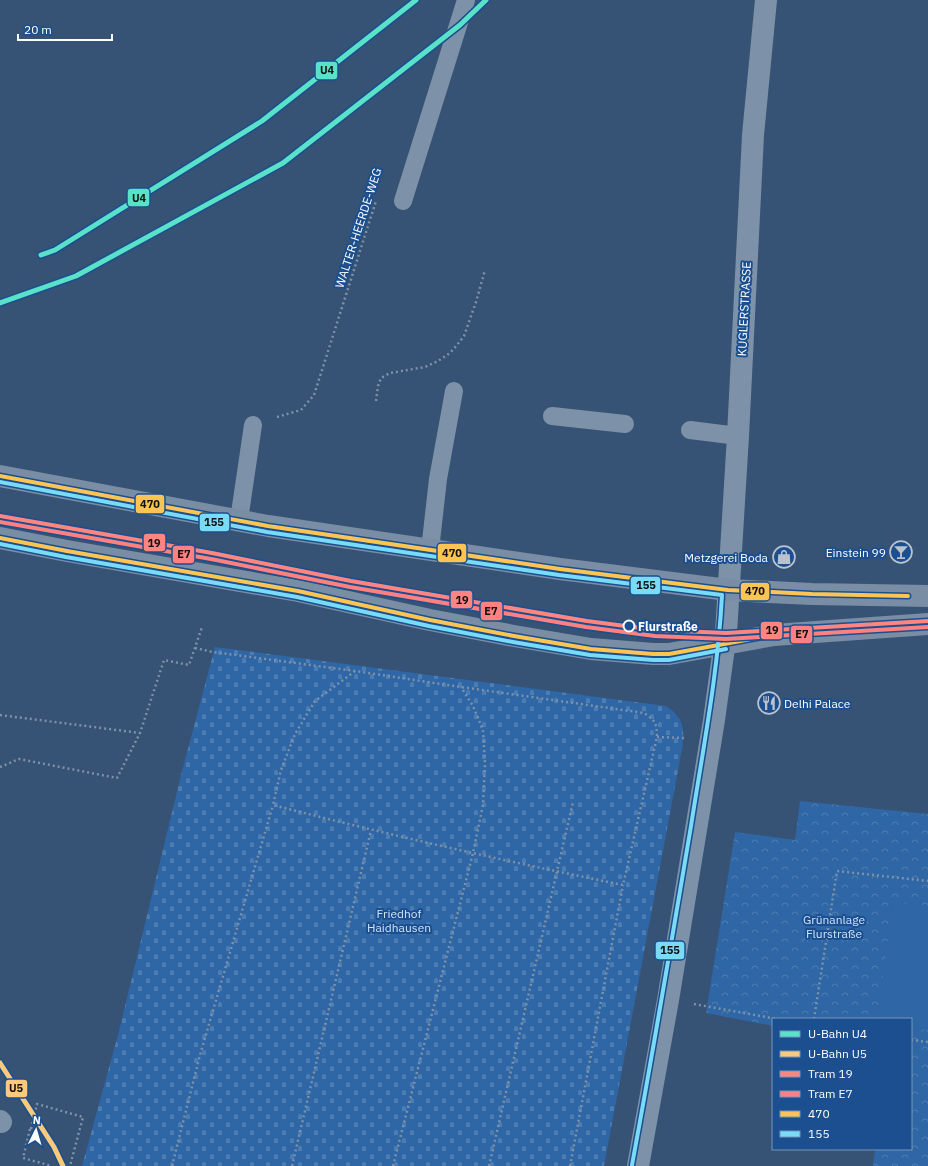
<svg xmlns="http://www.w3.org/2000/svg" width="928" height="1166" font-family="'IBM Plex Sans',sans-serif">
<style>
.cemetery{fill:url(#cemetery-stones)}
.park{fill:url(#park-crowns)}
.pitch{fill:#2f66a5}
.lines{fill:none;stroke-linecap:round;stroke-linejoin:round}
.path{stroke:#7d92a8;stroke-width:2.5;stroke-dasharray:2 3;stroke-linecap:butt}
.service{stroke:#7d92a8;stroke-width:18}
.pedestrian{stroke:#7d92a8;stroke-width:22}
.minor{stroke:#7d92a8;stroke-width:22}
.secondary{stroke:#798da4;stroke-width:22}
.bus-1-casing{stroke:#1b4f8f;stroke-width:7}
.bus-2-casing{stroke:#1b4f8f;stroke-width:7}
.bus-1{stroke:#fcc553;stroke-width:4}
.bus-2{stroke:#7adbf7;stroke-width:4}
.tram-1-casing{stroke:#1b4f8f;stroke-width:7}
.tram-2-casing{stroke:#1b4f8f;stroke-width:7}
.tram-1{stroke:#ff8680;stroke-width:4}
.tram-2{stroke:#ff8080;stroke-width:4}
.metro-1-casing{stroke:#1b4f8f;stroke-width:8}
.metro-2-casing{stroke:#1b4f8f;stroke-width:8}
.metro-1{stroke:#5ae2c9;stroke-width:5}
.metro-2{stroke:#fac97b;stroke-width:5}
.stop-dot{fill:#1b4f8f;stroke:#fff;stroke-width:2}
.labels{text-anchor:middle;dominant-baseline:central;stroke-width:4;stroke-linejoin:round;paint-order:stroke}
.street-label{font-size:12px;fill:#fff;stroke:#1b4f8f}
.poi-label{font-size:12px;fill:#fff;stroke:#1b4f8f;text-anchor:end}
.stop-label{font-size:12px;font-weight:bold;fill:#fff;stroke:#1b4f8f;text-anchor:start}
.park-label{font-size:12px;fill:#cfe3fa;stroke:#1b4f8f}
.line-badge{stroke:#1b4f8f;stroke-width:1.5}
.pale-badge-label{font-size:11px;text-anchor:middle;font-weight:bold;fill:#111}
</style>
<defs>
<pattern id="cemetery-stones" width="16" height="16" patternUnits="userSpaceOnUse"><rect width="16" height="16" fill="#2f66a5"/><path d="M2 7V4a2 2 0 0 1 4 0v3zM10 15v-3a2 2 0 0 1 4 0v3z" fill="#4e7db2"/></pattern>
<pattern id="park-crowns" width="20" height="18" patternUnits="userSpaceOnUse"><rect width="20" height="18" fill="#2f66a5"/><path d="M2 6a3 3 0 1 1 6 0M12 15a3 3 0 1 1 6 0" fill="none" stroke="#4e7db2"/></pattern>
</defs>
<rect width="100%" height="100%" fill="#365274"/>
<path class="cemetery" d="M215,647L666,706C684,718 685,729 682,749L604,1166H82L119,1031L181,775Z"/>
<path class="park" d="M800,801L928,814V1166H873L875,1149H911V1019H773V1026L706,1013L735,832L795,840Z"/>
<path class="pitch" d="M893,902L928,906V1030L911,1028V1019H877Z"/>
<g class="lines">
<g class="path">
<path d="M376,401L378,386L381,378L390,373L425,367L438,361L450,353L457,345L464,336L476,302L485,270"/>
<path d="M277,417L301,410L314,395L376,201"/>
<path d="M195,648L213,652L355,671L461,687L644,713C655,720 657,724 657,737L623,885C505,861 389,835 273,805L281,770L295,734L315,701L355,671"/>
<path d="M0,715L140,733"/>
<path d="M657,737L684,738"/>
<path d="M0,767L19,759L117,778L140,733L164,660L189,665L202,627"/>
<path d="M694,1004L777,1019"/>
<path d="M814,1019L837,871L928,881"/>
<path d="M911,1040L928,1042"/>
<path d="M30,1129L23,1158L52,1166"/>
<path d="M31,1129L37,1104L83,1117L70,1166"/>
<path d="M172,1166L200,1055L273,805"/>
<path d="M292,1166L371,830"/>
<path d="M393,1166L473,853L483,805L485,764L483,730L473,706L461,687"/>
<path d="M489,1166L573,802"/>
<path d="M570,1166L623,885"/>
</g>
<g class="service">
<path d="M403,201L466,0"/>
<path d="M552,416L625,424"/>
<path d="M690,430L738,436"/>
<path d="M239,520L253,425"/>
<path d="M430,550L438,479L454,391"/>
</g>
<path class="pedestrian" d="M0,1121L1,1122"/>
<path class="minor" d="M638,1166L668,1000L714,720L726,633L738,436L753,135L766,0"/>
<g class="secondary">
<path d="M0,476L268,526L560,569L728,590L812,594L928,596"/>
<path d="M0,538L67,551L298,591L430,620L514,636L591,649L653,654H669L774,635L928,624"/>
</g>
<g class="bus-1-casing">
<g id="bus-1">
<path d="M0,476L268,526L560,569L728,590L812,594L908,596"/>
<path d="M0,538L67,551L298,591L430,620L514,636L591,649L653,654H669L774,635L928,624"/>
</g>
</g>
<g class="bus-2-casing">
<g id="bus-2">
<path d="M0,482L267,532L559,575L722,595C718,673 703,749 691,826C672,939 653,1052 632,1165"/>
<path d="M0,544L66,557L297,597L429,626L513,642L590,655L653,660H669L726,649"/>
</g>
</g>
<use href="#bus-1" class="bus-1"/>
<use href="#bus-2" class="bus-2"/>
<g class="tram-1-casing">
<path id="tram-1" d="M0,516L212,553L351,581L587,621L656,630L726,633L928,621"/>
</g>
<g class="tram-2-casing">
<path id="tram-2" d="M0,522L211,559L350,587L586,627L655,636L726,639L928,627"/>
</g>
<use href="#tram-1" class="tram-1"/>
<use href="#tram-2" class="tram-2"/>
<g class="metro-1-casing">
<g id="metro-1">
<path d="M41,255L55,250L262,121L416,0"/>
<path d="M0,303L76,276L283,163L460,25L486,0"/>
</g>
</g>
<g class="metro-2-casing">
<path id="metro-2" d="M0,1063L54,1147L63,1166"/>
</g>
<use href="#metro-1" class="metro-1"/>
<use href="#metro-2" class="metro-2"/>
</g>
<defs>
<g id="bar-ring" transform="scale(1.15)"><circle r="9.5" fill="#1b4f8f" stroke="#b9c2ce" stroke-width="1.5"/><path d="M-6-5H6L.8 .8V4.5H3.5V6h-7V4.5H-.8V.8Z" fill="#b9c2ce"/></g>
<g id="shop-ring" transform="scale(1.15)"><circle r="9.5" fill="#1b4f8f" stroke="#b9c2ce" stroke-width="1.5"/><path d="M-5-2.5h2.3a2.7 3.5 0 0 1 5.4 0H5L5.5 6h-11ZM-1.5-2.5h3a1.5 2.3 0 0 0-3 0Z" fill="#b9c2ce"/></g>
<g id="restaurant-ring" transform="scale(1.15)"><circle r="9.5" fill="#1b4f8f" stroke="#b9c2ce" stroke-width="1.5"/><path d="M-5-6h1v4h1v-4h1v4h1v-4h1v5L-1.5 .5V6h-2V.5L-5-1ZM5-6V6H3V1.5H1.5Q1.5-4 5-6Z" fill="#b9c2ce"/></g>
</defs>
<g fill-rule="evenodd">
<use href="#bar-ring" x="901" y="552"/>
<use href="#shop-ring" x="784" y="557"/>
<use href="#restaurant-ring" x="769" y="703"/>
</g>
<circle class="stop-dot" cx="629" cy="626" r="5.5"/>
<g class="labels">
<g class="street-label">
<text transform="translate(358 228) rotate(-72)">WALTER-HEERDE-WEG</text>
<text transform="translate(744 309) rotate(-87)">KUGLERSTRASSE</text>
</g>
<g class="poi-label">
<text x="886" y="552">Einstein 99</text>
<text x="768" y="557">Metzgerei Boda</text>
<text x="784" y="703" text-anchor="start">Delhi Palace</text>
</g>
<g class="stop-label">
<text x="638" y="626">Flurstraße</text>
</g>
<g class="park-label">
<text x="399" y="913">Friedhof<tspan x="399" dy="14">Haidhausen</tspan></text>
<text x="834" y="919">Grünanlage<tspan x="834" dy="14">Flurstraße</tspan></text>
</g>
</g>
<g class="line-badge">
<rect x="315" y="61" width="23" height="19" rx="4" fill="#5ae2c9"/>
<rect x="127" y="188" width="23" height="19" rx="4" fill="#5ae2c9"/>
<rect x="135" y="494" width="30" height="20" rx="4" fill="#fcc553"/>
<rect x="199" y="513" width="31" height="19" rx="4" fill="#7adbf7"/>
<rect x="143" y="533" width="23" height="19" rx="4" fill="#ff8680"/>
<rect x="437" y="543" width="30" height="20" rx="4" fill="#fcc553"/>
<rect x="172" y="545" width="23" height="19" rx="4" fill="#ff8080"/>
<rect x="630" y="576" width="31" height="19" rx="4" fill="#7adbf7"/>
<rect x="740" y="582" width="30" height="19" rx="4" fill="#fcc553"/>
<rect x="450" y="590" width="23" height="19" rx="4" fill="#ff8680"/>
<rect x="480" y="601" width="23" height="20" rx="4" fill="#ff8080"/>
<rect x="760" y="621" width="23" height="19" rx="4" fill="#ff8680"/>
<rect x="790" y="625" width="23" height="19" rx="4" fill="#ff8080"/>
<rect x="655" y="941" width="30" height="19" rx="4" fill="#7adbf7"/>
<rect x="5" y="1079" width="23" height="19" rx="4" fill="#fac97b"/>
</g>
<g class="pale-badge-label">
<text x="327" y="74">U4</text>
<text x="139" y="202">U4</text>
<text x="150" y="508">470</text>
<text x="214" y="526">155</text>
<text x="154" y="547">19</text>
<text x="452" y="557">470</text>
<text x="184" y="558">E7</text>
<text x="646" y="589">155</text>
<text x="755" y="595">470</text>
<text x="462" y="604">19</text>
<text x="491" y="615">E7</text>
<text x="772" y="634">19</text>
<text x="802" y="638">E7</text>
<text x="670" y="954">155</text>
<text x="16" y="1092">U5</text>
</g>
<rect x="772" y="1018" width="140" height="132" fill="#1b4f8f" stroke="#7695bc"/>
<rect x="780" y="1031" width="20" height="6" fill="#5ae2c9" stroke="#7695bc"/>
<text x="808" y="1038" font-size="12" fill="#ffffff">U-Bahn U4</text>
<rect x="780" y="1051" width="20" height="6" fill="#fac97b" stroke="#7695bc"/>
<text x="808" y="1058" font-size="12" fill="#ffffff">U-Bahn U5</text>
<rect x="780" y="1071" width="20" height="6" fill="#ff8680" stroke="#7695bc"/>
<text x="808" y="1078" font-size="12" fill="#ffffff">Tram 19</text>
<rect x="780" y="1091" width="20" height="6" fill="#ff8080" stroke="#7695bc"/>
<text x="808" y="1098" font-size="12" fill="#ffffff">Tram E7</text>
<rect x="780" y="1111" width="20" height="6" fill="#fcc553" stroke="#7695bc"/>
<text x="808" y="1118" font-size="12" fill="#ffffff">470</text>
<rect x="780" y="1131" width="20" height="6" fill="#7adbf7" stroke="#7695bc"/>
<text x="808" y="1138" font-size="12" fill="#ffffff">155</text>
<g transform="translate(36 1130) rotate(5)" stroke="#1b4f8f" stroke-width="3" paint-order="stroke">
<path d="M0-3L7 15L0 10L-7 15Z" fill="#ffffff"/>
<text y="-6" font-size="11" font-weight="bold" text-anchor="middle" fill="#ffffff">N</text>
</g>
<path d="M18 34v6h94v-6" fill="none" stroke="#ffffff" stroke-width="2"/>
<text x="24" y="34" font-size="12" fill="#ffffff" stroke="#1b4f8f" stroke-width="3" paint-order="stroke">20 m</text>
</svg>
